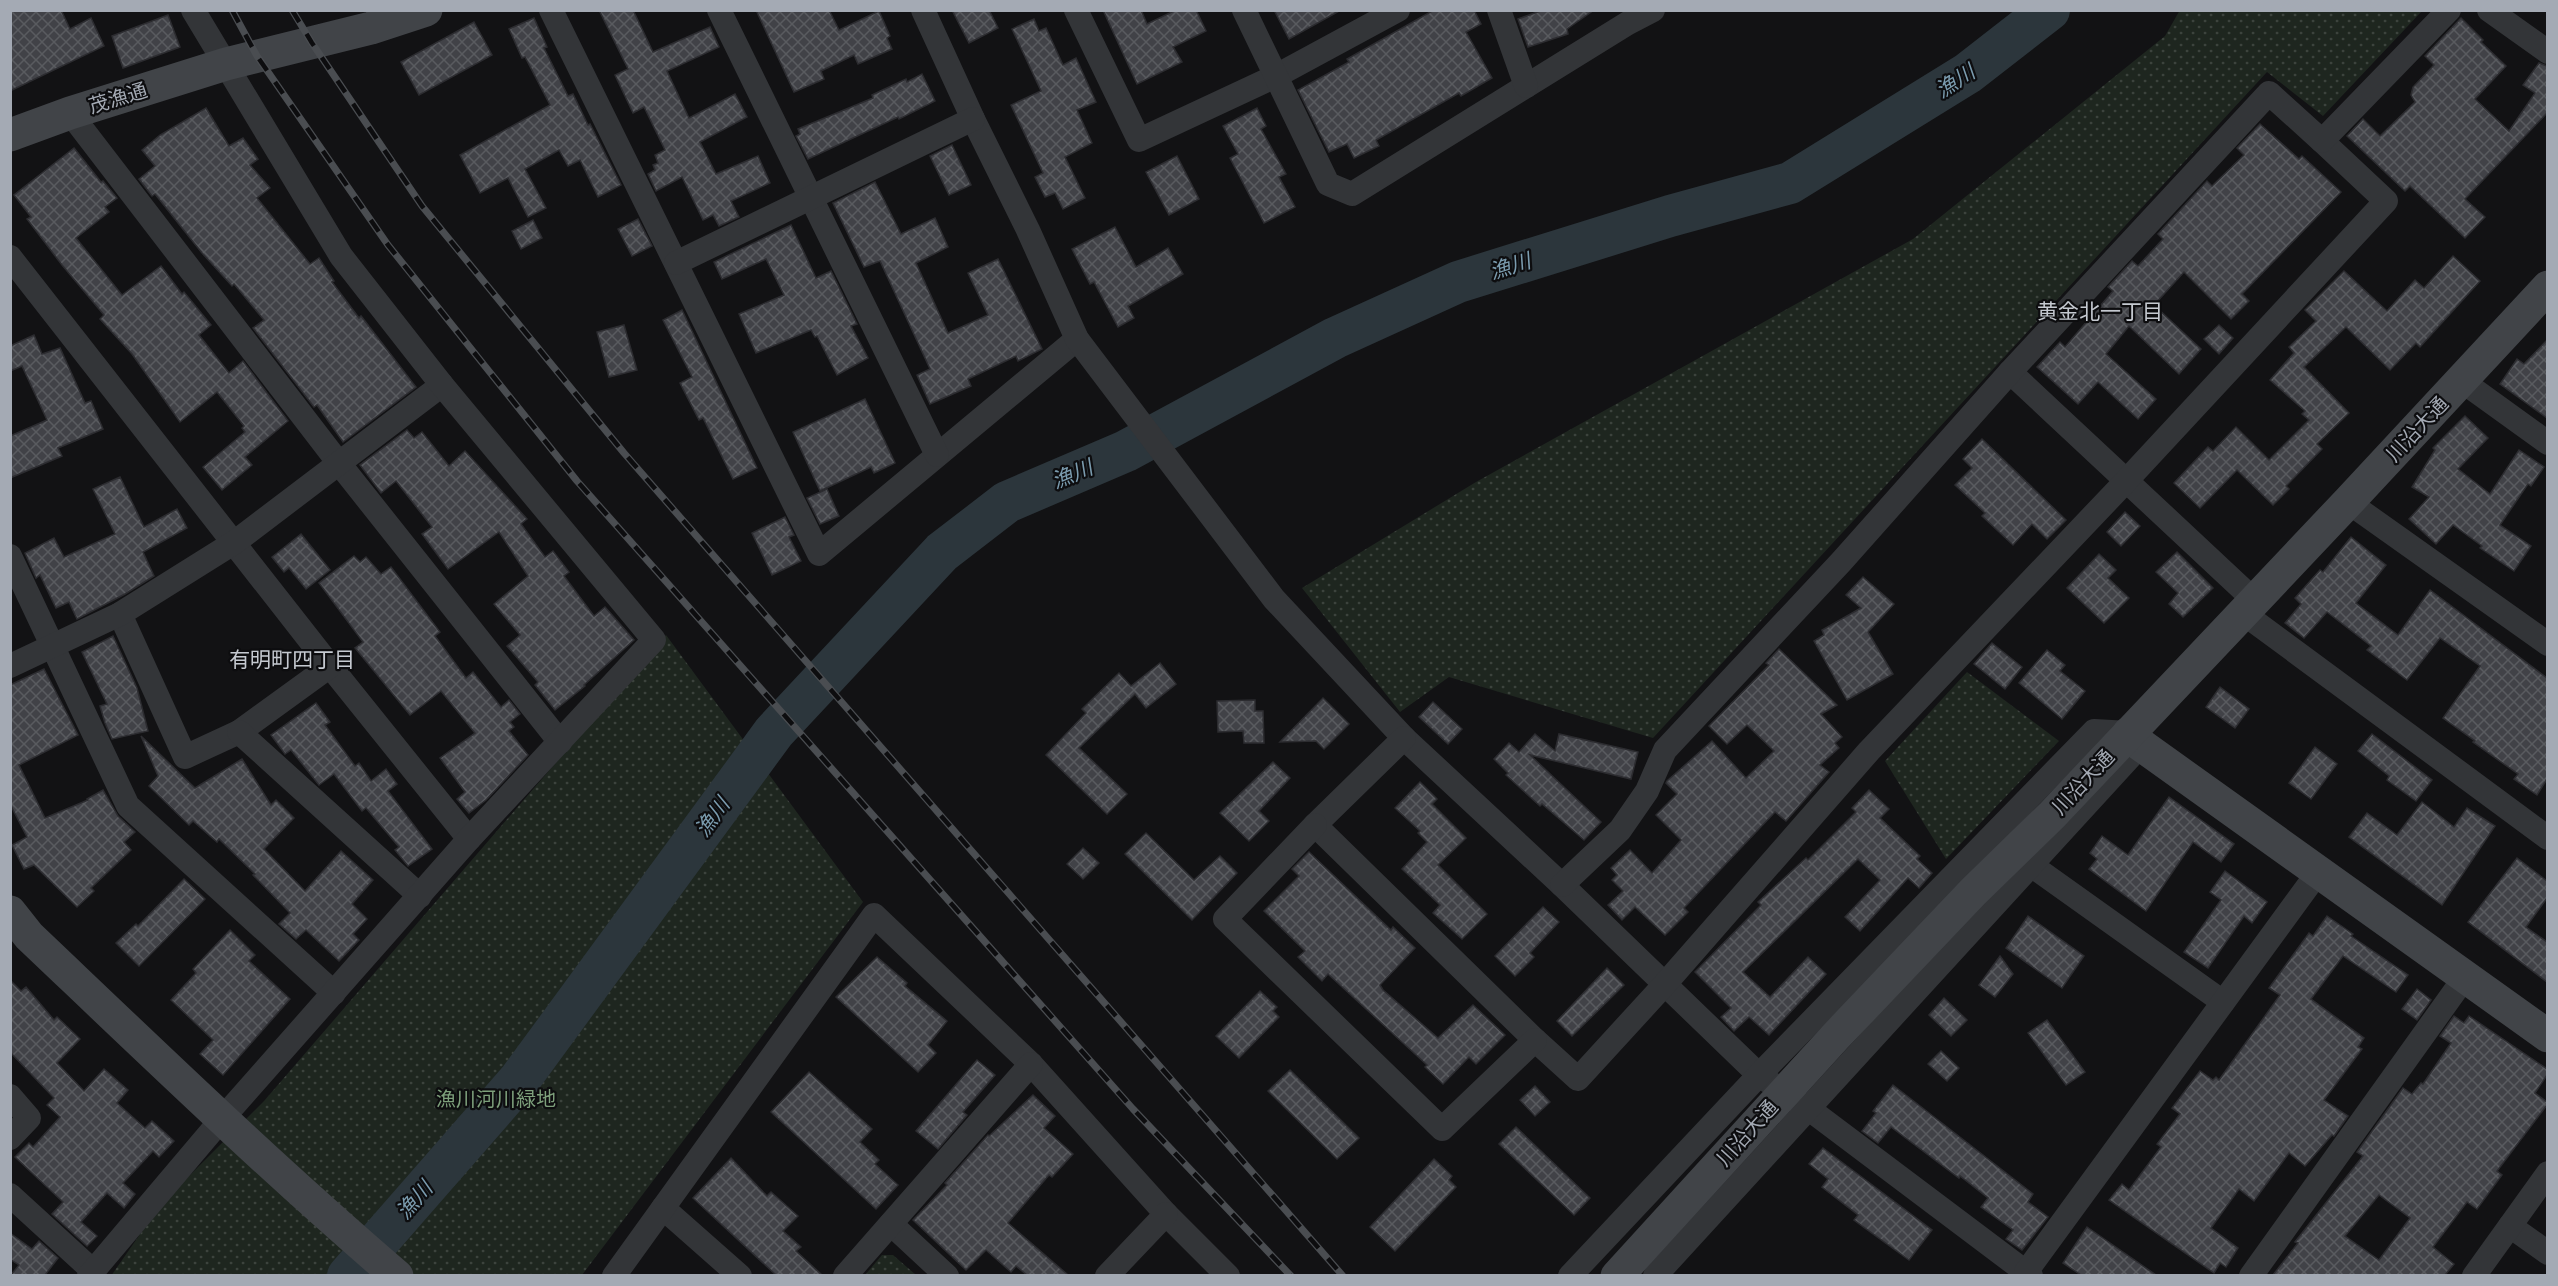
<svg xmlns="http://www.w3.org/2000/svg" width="2558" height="1286" font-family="Montserrat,'Noto Sans JP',sans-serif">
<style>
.grass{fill:url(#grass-dots)}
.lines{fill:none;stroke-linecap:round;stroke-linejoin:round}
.river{stroke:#2c363c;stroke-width:42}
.building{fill:url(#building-cross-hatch);stroke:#2c2c30;stroke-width:1.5;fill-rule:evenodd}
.street{stroke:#333538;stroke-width:24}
.secondary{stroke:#414448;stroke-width:33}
.rail-casing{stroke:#4a4d51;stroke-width:7}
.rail{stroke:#0d0d0f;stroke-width:4.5;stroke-dasharray:14;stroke-linecap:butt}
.labels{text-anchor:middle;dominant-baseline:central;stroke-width:4.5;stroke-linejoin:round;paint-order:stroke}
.street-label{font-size:20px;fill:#a4aab4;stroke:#0d0d0f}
.park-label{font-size:20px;fill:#7d9f7b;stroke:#0d0d0f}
.water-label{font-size:21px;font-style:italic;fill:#7b9caf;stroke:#0d0d0f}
.neighbourhood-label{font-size:21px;fill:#c5c9d0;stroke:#0d0d0f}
</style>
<defs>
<pattern id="grass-dots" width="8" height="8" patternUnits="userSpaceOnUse" patternTransform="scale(1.5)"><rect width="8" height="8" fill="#1e261f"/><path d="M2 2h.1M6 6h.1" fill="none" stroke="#3c433d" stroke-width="1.8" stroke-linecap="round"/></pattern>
<pattern id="building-cross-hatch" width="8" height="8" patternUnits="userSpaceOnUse" patternTransform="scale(1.5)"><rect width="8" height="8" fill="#414247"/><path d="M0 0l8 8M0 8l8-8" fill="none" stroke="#595b5f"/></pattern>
</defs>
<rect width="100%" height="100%" fill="#121214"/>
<g class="grass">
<path d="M2180,10L2422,11L2323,116L2267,72L1653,738L1449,677L1400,712L1302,588L1476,482L1913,239L2165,36Z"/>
<path d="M666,635L863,902L582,1275L111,1276L161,1204L264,1101Z"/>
<path d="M1967,672L2059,741L1946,859L1885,761Z"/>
<path d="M882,1255H893L916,1275H865Z"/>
</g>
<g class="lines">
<path class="river" d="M348,1276L520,1079L774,732L942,552L1007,502L1126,451L1335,338L1458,282L1670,216L1790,183L1968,73L2049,10"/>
</g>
<g class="building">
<path d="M10,10H61L70,29L91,18L104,46L10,91Z"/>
<path d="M599,10H633L653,52L710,27L719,47L667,71L689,118L735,94L747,117L700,142L716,174L758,156L770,183L731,201L739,217L719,226L713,215L703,220L682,177L656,191L648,174L655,170L653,165L658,163L655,155L665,150L644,107L633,113L615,75L628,69Z"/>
<path d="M756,10H829L839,30L879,11L890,36L887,38L892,49L858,64L854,55L821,71L824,79L794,92Z"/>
<path d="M952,10H989L998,28L969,43Z"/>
<path d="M1103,10H1141L1147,24L1176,10H1196L1206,31L1173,47L1182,62L1137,84Z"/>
<path d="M1274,10H1341L1289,39Z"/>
<path d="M1434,10H1474L1481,24L1466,32L1492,78L1461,96L1459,93L1376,140L1379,146L1354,158L1347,144L1329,152L1298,90L1349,62L1347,59Z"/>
<path d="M1543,10H1594L1567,29L1568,34L1528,47L1518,19Z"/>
<path d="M168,15L180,47L123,68L112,36Z"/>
<path d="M534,18L547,47L544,48L568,96L573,94L588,125L590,124L621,185L598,197L580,160L568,166L559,150L525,169L546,208L528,217L508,178L480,193L460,155L550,105L525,57L522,58L509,29Z"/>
<path d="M2461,18L2483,40L2481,42L2506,66L2475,99L2509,131L2535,93L2523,85L2539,63L2547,66V113L2465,199L2485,217L2465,238L2410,186L2405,191L2347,136L2363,119L2380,136L2415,102L2411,95L2413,87L2434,65L2425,56Z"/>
<path d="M1034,19L1039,31L1046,28L1063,65L1076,58L1096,102L1077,110L1092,143L1065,157L1085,198L1063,209L1055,193L1045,197L1035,177L1043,173L1011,105L1041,91L1012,29Z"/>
<path d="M474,22L492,55L419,95L401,62Z"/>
<path d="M922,74L935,101L899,119L898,117L808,159L796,136L800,134L798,129L873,98L872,95L906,79L907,82Z"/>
<path d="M206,108L229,146L243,138L258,159L250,165L270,188L257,198L310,264L319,258L334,281L332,282L359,318L361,316L416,387L343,442L317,405L314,407L253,328L264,320L234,284L232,286L202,253L155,194L152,196L139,179L155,166L142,150L160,135Z"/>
<path d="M1257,108L1266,126L1261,129L1286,174L1279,177L1295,207L1264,223L1230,158L1238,154L1223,126Z"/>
<path d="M2260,124L2299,159L2302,156L2341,192L2242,294L2249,301L2231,319L2184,272L2154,305L2201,349L2179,374L2129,326L2106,354L2156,399L2138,419L2098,382L2078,404L2037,367L2060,342L2065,347L2113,291L2108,287L2132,261L2138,266L2163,239L2158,234L2207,181L2212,186L2244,155L2237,148Z"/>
<path d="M952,145L971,185L949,195L930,156Z"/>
<path d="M74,148L101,182L103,181L117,198L105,207L109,212L76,238L122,295L161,266L182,294L184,292L211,325L199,335L229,373L243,361L288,421L245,457L252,465L222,490L203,467L245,432L242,428L244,426L217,392L180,422L132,354L100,319L104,315L62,265L27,219L31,217L14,195Z"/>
<path d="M1177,156L1199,199L1169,215L1146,172Z"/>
<path d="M875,182L901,234L935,218L948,247L916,263L948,333L988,315L968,273L998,259L1042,349L1018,361L1016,356L968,379L971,386L930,404L917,375L930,369L880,261L864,267L833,203Z"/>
<path d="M638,219L652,246L632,256L618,229Z"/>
<path d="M533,220L542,238L521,249L512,231Z"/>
<path d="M791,225L816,278L831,271L857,324L851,326L868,358L837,375L817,336L815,337L811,330L756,353L739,314L784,295L766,259L722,279L714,262Z"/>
<path d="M1115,227L1136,267L1168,248L1183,274L1128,306L1134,318L1118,327L1094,282L1090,284L1072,249Z"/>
<path d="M2453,256L2480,281L2420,347L2416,343L2390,370L2346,327L2304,367L2349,413L2317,444L2322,449L2286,486L2289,489L2273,505L2237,470L2200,508L2174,483L2208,447L2213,451L2236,427L2269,460L2309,420L2302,414L2305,411L2270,380L2294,353L2289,347L2316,321L2305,310L2344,271L2387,311L2415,280L2424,288Z"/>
<path d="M682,310L757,468L733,479L703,418L699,420L680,383L692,377L663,320Z"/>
<path d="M624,325L637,370L609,377L597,332Z"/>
<path d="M2219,325L2233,338L2219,354L2204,339Z"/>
<path d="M34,335L42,354L60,348L85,403L91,401L103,429L58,448L62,456L10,478V436L47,420L22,366L10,371V346Z"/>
<path d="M2547,340V418L2500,384L2517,359L2524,364Z"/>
<path d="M865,399L895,463L874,473L871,467L820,491L793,432Z"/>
<path d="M2465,416L2488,438L2458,469L2490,494L2519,450L2544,467L2531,486L2528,484L2500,525L2531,546L2514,571L2480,548L2482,546L2453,525L2436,544L2409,519L2429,497L2412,487L2435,450L2433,448Z"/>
<path d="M407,430L414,438L422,432L449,466L465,451L527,519L521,524L545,557L553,551L569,572L564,576L594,616L605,607L634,640L584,685L585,686L555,710L535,685L538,682L507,646L520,635L494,604L528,576L499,532L448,569L422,534L432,527L396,481L381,493L360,465Z"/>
<path d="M1982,439L2066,520L2047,539L2032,524L2013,545L1982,516L1985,513L1955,485L1972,468L1963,459Z"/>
<path d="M120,477L144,527L177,509L187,528L143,552L154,576L125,594L77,619L69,602L56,608L40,575L36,578L25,553L54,538L64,557L115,534L93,489Z"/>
<path d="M827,489L839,516L820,524L807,498Z"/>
<path d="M2125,512L2140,526L2121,546L2107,532Z"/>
<path d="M785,517L794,535L789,537L801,561L772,575L752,533Z"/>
<path d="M301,534L330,570L306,589L289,568L284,572L272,557Z"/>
<path d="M2351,537L2386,565L2356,603L2398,635L2430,590L2547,678V779L2537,795L2514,779L2518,774L2473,742L2475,741L2443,718L2480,666L2440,638L2407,680L2367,650L2371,646L2327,612L2304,638L2285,623L2301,604L2295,598L2320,570L2323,572Z"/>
<path d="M2177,552L2213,588L2183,617L2169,604L2178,593L2156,572Z"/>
<path d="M2099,554L2116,570L2108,578L2129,598L2104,623L2067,588Z"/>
<path d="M354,556L360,562L366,557L381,574L391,567L440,632L435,636L466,678L473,672L501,707L509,700L520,714L510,722L514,727L509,731L528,755L486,800L469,813L457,799L465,792L440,758L475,733L441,691L410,715L355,648L363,642L319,583Z"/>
<path d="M1863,577L1894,604L1868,632L1893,674L1847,700L1814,641L1824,635L1822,630L1861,608L1846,595Z"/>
<path d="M113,636L137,688L148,731L112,739L105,723L100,706L107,704L82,652Z"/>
<path d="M1992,643L2022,667L2005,689L1974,664Z"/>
<path d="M1779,649L1837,705L1821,714L1842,737L1835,743L1839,748L1820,765L1829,772L1786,821L1775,812L1684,908L1688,912L1665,935L1635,907L1622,920L1608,905L1623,891L1612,880L1617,875L1611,868L1630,850L1652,873L1681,840L1656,815L1677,794L1666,783L1667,781L1712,741L1746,778L1774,751L1747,725L1727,744L1709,726L1769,665L1766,663Z"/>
<path d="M2047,650L2065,665L2060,671L2085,691L2062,719L2019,683Z"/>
<path d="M1160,663L1176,684L1146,708L1135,694L1079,748L1127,794L1107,814L1046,755L1086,713L1082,709L1119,673L1131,686Z"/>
<path d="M44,669L78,735L19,765L45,818L88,800L87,799L103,790L118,816L135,832L124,842L131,850L91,888L94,891L77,907L34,865L24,869L12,845L27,837L10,804V685Z"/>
<path d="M2220,687L2249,709L2235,728L2206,707Z"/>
<path d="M1323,698L1349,724L1324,749L1316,741L1280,742Z"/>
<path d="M1255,700V711H1263L1264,743H1244L1243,731L1218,732L1217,701Z"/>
<path d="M1433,702L1462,729L1448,744L1419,717Z"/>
<path d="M316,703L330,722L325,725L355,766L359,763L371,781L386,769L397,784L388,791L432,849L408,866L395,850L399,847L366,808L362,811L334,774L319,785L291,750L285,754L271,735Z"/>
<path d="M1535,734L1555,751L1559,734L1638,752L1631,779L1530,755L1601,822L1584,840L1542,804L1540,806L1506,775L1508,773L1494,759L1509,743L1519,752Z"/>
<path d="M2372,734L2432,780L2416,801L2387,780L2389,776L2358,751Z"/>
<path d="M141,736L195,788L242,759L271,805L276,800L294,818L264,849L305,891L341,851L373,880L352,904L367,919L353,934L359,940L339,961L306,930L296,939L279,924L290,913L253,875L255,874L219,839L217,842L193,821L189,825L149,786L158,776Z"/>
<path d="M2315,747L2337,764L2311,799L2289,783Z"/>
<path d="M1273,762L1290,778L1259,811L1269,821L1249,841L1220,813Z"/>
<path d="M1420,782L1437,799L1432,804L1466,838L1438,865L1487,914L1462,939L1433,913L1440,905L1402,869L1427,842L1418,833L1420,831L1395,808Z"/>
<path d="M1869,790L1889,809L1880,818L1920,856L1917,859L1932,873L1919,888L1908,878L1860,931L1845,917L1880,880L1858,859L1743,972L1770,997L1808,957L1826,974L1769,1035L1749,1017L1734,1031L1721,1017L1731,1008L1695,972L1761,905L1758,902L1806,858L1808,860L1856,812L1852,808Z"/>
<path d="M2169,797L2234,844L2221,862L2193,842L2146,911L2089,869L2097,859L2090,853L2102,836L2128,855Z"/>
<path d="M2422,802L2454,827L2467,808L2495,826L2442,905L2349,837L2367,813L2397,835Z"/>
<path d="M1146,833L1194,880L1220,856L1237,873L1192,920L1125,854Z"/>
<path d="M1083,848L1099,863L1083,879L1067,864Z"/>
<path d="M1309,852L1391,930L1393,927L1415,948L1380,985L1383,990L1438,1038L1473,1005L1505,1035L1476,1064L1469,1057L1443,1084L1425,1067L1427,1065L1328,974L1322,981L1298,957L1305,951L1264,911L1299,876L1292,869Z"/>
<path d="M2517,858L2547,881V898L2526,927L2547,942V982L2468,922Z"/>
<path d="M2225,871L2267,902L2252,923L2244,916L2208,968L2184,952L2221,900L2210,892Z"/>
<path d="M184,879L205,899L139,966L116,943L136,924L138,926Z"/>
<path d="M1543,907L1559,922L1530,953L1534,957L1515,976L1495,956Z"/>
<path d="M2028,916L2084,956L2062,988L2006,948Z"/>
<path d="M2327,916L2353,934L2351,936L2408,975L2396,992L2343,956L2311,999L2364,1038L2358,1047L2362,1049L2324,1100L2348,1116L2334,1136L2332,1135L2305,1166L2289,1153L2254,1201L2239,1189L2211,1228L2238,1248L2226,1267L2220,1263L2214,1273L2109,1200L2122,1184L2129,1190L2161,1147L2157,1144L2180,1114L2172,1108L2200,1071L2213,1080L2216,1077L2219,1080L2280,995L2269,988L2309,933L2313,936Z"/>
<path d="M230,930L255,955L249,961L290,999L223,1075L200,1054L213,1040L171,1000L196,973L193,969Z"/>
<path d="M2000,956L2013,974L1995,997L1979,985Z"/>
<path d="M877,957L907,983L905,986L947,1021L928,1045L936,1053L918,1072L836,997Z"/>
<path d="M1607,968L1624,985L1572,1036L1557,1021Z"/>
<path d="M10,980L21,991L26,987L54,1020L57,1017L80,1039L57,1063L84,1091L104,1069L128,1090L117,1103L145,1128L152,1121L174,1141L159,1157L153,1151L123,1183L135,1194L124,1208L107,1193L81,1222L97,1236L87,1246L52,1214L63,1202L15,1157L29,1143L33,1147L60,1117L47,1105L54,1098L10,1052Z"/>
<path d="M2417,989L2431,1000L2417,1020L2402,1009Z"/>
<path d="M1260,991L1277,1007L1273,1011L1279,1017L1239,1058L1216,1036Z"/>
<path d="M1944,998L1967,1020L1951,1036L1929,1015Z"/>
<path d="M2454,1016L2464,1023L2469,1016L2547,1069V1075L2535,1093L2547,1102V1105L2497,1171L2502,1175L2477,1209L2467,1202L2433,1247L2454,1264L2445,1275H2273L2298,1243L2295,1242L2363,1156L2357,1152L2403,1088L2412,1094L2421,1083L2423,1084L2451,1043L2440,1036ZM2379,1195L2410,1218L2379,1260L2345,1236Z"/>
<path d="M2047,1020L2085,1072L2066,1085L2028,1033Z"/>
<path d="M1941,1051L1959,1068L1947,1081L1928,1064Z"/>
<path d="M977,1060L995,1075L963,1112L967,1115L938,1149L916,1131Z"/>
<path d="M1290,1070L1359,1138L1337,1159L1268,1091Z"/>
<path d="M809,1072L872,1129L860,1142L879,1160L875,1164L898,1185L876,1209L771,1112Z"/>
<path d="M1893,1085L2033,1194L2028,1202L2048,1217L2022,1250L2006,1239L2013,1230L1981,1207L1988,1198L1960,1176L1959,1178L1891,1127L1878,1143L1862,1131L1876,1113L1873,1111Z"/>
<path d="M1535,1086L1550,1102L1535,1116L1520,1100Z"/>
<path d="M1033,1095L1055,1116L1044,1128L1073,1154L1052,1177L1049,1175L1008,1223L1068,1275H1027L1016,1266L1011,1272L986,1250L966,1270L913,1220L947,1185L945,1183L988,1135L989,1136Z"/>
<path d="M1516,1127L1590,1198L1574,1215L1499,1144Z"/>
<path d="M1823,1148L1932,1230L1909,1260L1854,1220L1858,1215L1822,1187L1828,1179L1809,1164Z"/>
<path d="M731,1158L767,1196L771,1192L798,1216L783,1231L801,1247L796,1251L822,1275H776L693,1198Z"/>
<path d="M1434,1159L1452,1176L1449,1180L1456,1187L1395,1251L1370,1227Z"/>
<path d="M2087,1227L2156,1275H2081L2063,1263Z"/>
<path d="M10,1233L32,1249L39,1241L58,1258L45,1275H11L19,1265L10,1259Z"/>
</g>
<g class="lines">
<g class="street">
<path d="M551,10L819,554L1077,339"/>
<path d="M719,10L937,455"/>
<path d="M923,10L973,119L1028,230L1077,339L1274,599L1404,738L1562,885L1759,1075L1809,1109L2031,1276"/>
<path d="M1076,10L1139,140L1276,76L1398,10"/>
<path d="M1244,10L1328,184L1352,194L1628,23L1653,10"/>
<path d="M1499,10L1526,86"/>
<path d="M2489,10L2548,52"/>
<path d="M70,113L338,462L560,742"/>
<path d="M10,257L330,666L469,839"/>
<path d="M676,263L973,119"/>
<path d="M2010,372L2254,600"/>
<path d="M2462,381L2548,443"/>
<path d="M2348,502L2548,644"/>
<path d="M10,556L128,806L334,993"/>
<path d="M2243,613L2548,838"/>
<path d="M120,614L185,757L239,732L330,666"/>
<path d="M10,666L120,614L235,542L442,385"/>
<path d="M239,732L420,896"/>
<path d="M1404,738L1315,825L1535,1040L1578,1079L1665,984L1869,751L2127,480L2386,201L2322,141"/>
<path d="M1315,825L1225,919L1442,1129L1535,1040"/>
<path d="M2031,865L2223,1002"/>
<path d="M1562,885L1620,830L1647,791L1665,750L1841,562L2010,372L2269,93L2322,141L2449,10"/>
<path d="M10,1096L29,1118L10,1138"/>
<path d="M10,1195L92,1270"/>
<path d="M663,1208L740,1276"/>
<path d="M891,1224L947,1276"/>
<path d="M2510,1226L2548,1253"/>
<path d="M2026,1272L2319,871"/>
<path d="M89,1276L221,1120L469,839L654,640L442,385L341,256L193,10"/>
<path d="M614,1276L874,915L1031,1064L1166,1214L1228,1276"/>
<path d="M845,1276L1031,1064"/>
<path d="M1107,1276L1166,1214"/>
<path d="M1570,1276L1759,1075L2094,731L2129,733"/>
<path d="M1655,1276L2141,745"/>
<path d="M2251,1276L2465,977"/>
<path d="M2474,1276L2548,1173"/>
</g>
<g class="secondary">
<path d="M10,135L70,113L226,64L371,28L426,10"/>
<path d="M2129,733L2141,745L2548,1036"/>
<path d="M10,912L29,936C150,1051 270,1167 397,1276"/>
<path d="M1617,1276L1836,1036L1973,892L2052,815L2348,502L2548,287"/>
</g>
<g class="rail-casing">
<g id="rail">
<path d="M232,10L257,56L388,245L577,481L1133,1109L1291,1276"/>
<path d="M292,10L312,43L422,206L624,453L1343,1276"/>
</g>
</g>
<use href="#rail" class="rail"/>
</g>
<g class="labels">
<g class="street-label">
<text transform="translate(118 98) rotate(-17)">茂漁通</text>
<text transform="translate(2417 429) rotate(-47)">川沿大通</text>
<text transform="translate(2083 782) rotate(-47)">川沿大通</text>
<text transform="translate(1747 1133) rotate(-48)">川沿大通</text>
</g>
<g class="park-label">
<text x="496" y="1099">漁川河川緑地</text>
</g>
<g class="water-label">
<text transform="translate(1955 81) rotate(-33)">漁川</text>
<text transform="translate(1510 266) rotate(-18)">漁川</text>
<text transform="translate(1072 474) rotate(-23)">漁川</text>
<text transform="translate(712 817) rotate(-54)">漁川</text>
<text transform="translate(414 1200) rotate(-49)">漁川</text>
</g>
<g class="neighbourhood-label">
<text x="2100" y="311">黄金北一丁目</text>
<text x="292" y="659">有明町四丁目</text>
</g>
</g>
<rect width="2558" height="1286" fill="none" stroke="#a4aab4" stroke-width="24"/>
</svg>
